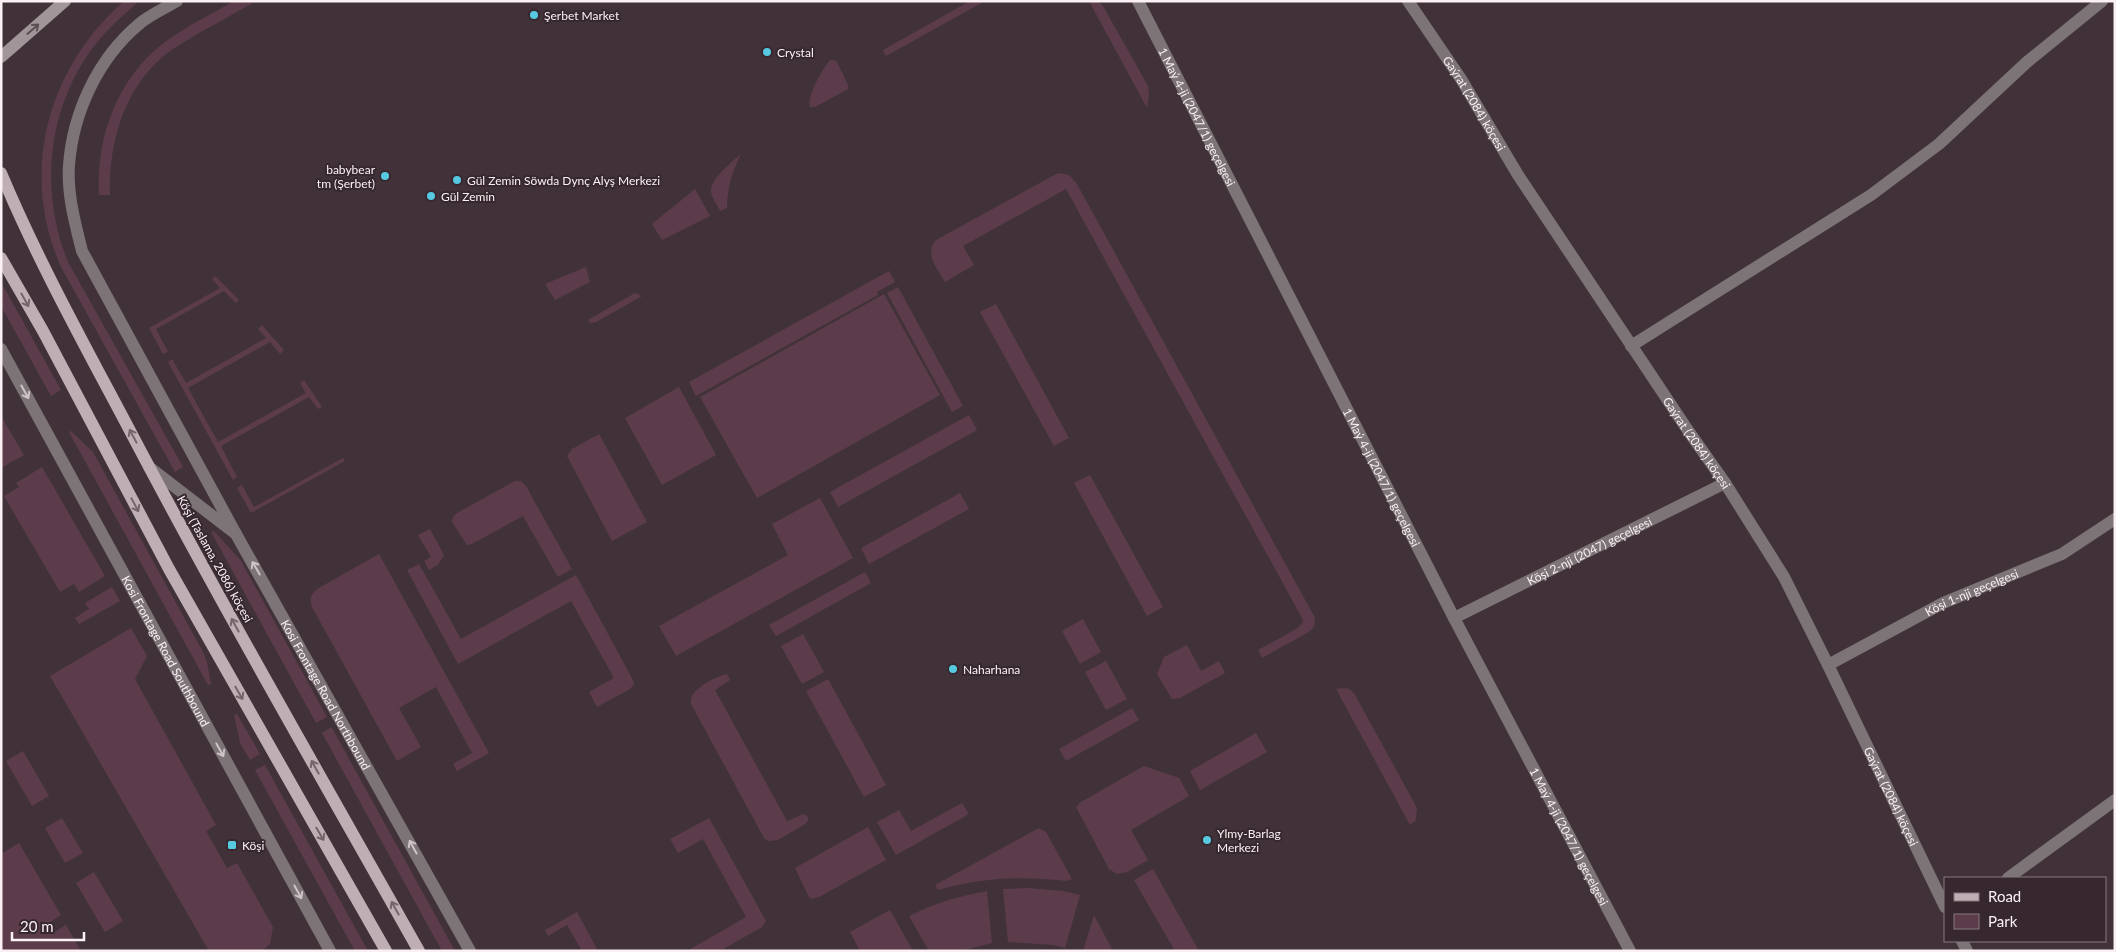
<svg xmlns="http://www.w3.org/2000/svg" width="2116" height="952" font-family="Lato,sans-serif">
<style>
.green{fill:#5c3c4b}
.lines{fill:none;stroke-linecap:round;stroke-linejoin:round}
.minor{stroke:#7c7477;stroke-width:12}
.secondary{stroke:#a2959a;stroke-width:12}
.primary{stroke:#bfafb5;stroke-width:12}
.oneway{stroke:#5c4e54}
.oneway2{stroke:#74656b}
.oneway3{stroke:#cfc5c9}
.poi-dot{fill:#56c9e0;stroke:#37282f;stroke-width:2}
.labels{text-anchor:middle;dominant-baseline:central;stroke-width:4;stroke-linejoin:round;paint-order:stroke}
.poi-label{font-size:12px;fill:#fbf1f5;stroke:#37282f;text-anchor:start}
.street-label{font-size:12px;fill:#fbf1f5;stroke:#37282f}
</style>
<rect width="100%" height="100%" fill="#413239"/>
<g class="green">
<path d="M124,1H139C120,18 101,35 87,56C46,117 41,196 68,262L183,467L175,472L61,267C19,172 47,69 124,1Z"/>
<path d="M234,1H256C229,17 199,32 173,49C126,81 108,141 110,195H99C96,137 117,78 165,42C186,26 212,14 234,1Z"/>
<path d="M970,1H985L886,56L883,50Z"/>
<path d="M1089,1H1098L1103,6L1148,86L1149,94L1147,108Z"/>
<path d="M830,60H834L837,62L848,85V89L815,107H810C806,97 823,68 830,60Z"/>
<path d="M741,154C732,172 727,188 727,208L720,211C718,206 712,198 711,192C709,180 733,161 741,154Z"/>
<path d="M1058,173L1069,175L1077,184L1314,616C1316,623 1315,627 1309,632L1262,658L1258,650L1298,628L1303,622L1302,618L1066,189L963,246L974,265L945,282C937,268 924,254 936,240Z"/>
<path d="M695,189L710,216L662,240L652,224Z"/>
<path d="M586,267L590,282L555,300L545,284Z"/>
<path d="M889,271L895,282L877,292L878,295L696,396L689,382Z"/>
<path d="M215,276L239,300L236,303L224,291L156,329L168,352L163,354L149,328L220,288L212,279Z"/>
<path d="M1,282L61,390L51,396L1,306Z"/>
<path d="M898,287L963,406L952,412L887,293Z"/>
<path d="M635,293L642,296L596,322L591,323L588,320Z"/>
<path d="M884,294L940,395L757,498L700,397Z"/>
<path d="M996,304L1069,438L1054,446L980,312Z"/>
<path d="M262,325L284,350L280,354L270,342L188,388L218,442L306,393L300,383L304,380L322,407L318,409L309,397L221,446L237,477L233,480L168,362L172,359L186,383L266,338L258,329Z"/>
<path d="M679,387L716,455L662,485L625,418Z"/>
<path d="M969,415L977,430L838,507L830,492Z"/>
<path d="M1,416L24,455L1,468Z"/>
<path d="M71,431L93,452L203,652L207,662L211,684L208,685L69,432Z"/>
<path d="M599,434L647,522L612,541L567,456L572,449Z"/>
<path d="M343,458L345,461L251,513L237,488L242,485L254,507Z"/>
<path d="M42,467L105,576L79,592L74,584L60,592L4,496L19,487L16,483Z"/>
<path d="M1090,475L1163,607L1147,616L1074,483Z"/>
<path d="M515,481H521L526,486L572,569L558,577L523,516L472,544L467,545L452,522L453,517L457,513Z"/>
<path d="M960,493L969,509L869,564L861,548Z"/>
<path d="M820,498L853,558L676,656L659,626L788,555L772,524Z"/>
<path d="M430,529L444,555L438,565L429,570L424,561L431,557L418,535Z"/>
<path d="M214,531L241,561L327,717L316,723L211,532Z"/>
<path d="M379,554L489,753L457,771L453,764L472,753L436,687L399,708L421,747L397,761L312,607C309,598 311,595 317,589Z"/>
<path d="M419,564L461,639L576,575L633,680L634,684L630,689L597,707L589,692L614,678L571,601L458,664L407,570Z"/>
<path d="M865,572L871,583L776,636L769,625Z"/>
<path d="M112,587L120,601L79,624L75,618L89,609L85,603Z"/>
<path d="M1083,619L1101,652L1080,664L1062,631Z"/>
<path d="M131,628L147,656L135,679L216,825L206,831L227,868L237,863L273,927L270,944L262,951H209L50,676Z"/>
<path d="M803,634L824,672L802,684L781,646Z"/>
<path d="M1187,645L1201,671L1219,661L1225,673L1180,698L1172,699L1157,674L1164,657Z"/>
<path d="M1106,661L1127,699L1106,710L1085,672Z"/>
<path d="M727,674L730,680L715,690L787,821L804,814L808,817V821L805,824L778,840L768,841L764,838L691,704C688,690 714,677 727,674Z"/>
<path d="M828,679L886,785L864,797L806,691Z"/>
<path d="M1343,688L1349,689L1354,693L1417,808L1416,820L1410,825L1336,689Z"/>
<path d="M1132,708L1139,720L1066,761L1059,749Z"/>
<path d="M237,714L260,754L250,760L240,743L234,715Z"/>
<path d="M332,727V728L455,951H442L322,733Z"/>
<path d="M1256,733L1267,752L1200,790L1190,771Z"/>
<path d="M23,751L49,796L32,806L6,761Z"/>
<path d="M265,765L368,951H355L255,770Z"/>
<path d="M1144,766L1179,778L1189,796L1131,830L1148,860L1127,872L1117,874L1109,869L1076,807L1081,802Z"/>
<path d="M962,803L969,814L896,855L877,822L899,810L911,831Z"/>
<path d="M62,818L83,853L65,863L45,828Z"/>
<path d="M709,818L766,921L762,927L720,951H687L746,917L703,839L678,853L670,839Z"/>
<path d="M868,827L886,860L819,897L812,899L809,897L795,868Z"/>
<path d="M1039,828L1046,832L1072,879L1067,881C1020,876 984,877 938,890L935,885Z"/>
<path d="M19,843L61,915L46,925L51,934L66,925L81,951H1V854Z"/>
<path d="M1153,869L1199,951H1175L1134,880Z"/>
<path d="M94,872L123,921L105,932L76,883Z"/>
<path d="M1028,888L1063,891L1080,895L1065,948L1053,945L1008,942L1003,889Z"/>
<path d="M987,891L992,943L960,951H929L909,916C934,903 960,896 987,891Z"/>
<path d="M890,910L913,951H860L850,932Z"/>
<path d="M577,912L598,951H582L567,925L548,936L545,930Z"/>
<path d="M1094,915L1113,951H1083Z"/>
</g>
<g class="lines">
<g class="minor">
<path d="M177,1C164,9 149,15 138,25C98,59 73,112 69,165C67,194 75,223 82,251L236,534"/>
<path id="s1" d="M1138,1L1454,618L1630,951"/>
<path id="s2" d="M1408,1L1461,79L1518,175L1687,429L1725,483L1784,577L1828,665L1945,907"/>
<path d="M1631,346L1871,195L1939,144L2027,62L2102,1"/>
<path id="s3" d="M1,349L330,951"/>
<path id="s4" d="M149,467L236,534L470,951"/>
<path id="s5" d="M1454,618L1725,483"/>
<path id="s6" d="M1828,665L1943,603L2062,554L2115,519"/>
<path d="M2008,878L2115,800"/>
<path d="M1962,941L1967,951"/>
</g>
<path class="secondary" d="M1,57L65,1"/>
<g class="primary">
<path d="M1,173C38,261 84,344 128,427C221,604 321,777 419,951"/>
<path d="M1,258L43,331L169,569L386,951"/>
</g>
</g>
<defs><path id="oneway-shaft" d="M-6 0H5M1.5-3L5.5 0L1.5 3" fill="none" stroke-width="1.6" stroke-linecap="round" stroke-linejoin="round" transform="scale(1.25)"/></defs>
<use class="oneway" href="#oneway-shaft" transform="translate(33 29) rotate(-41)"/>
<g class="oneway2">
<use href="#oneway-shaft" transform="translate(25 300) rotate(61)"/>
<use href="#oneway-shaft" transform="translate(133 436) rotate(-118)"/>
<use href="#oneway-shaft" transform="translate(135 505) rotate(62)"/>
<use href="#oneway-shaft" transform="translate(235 625) rotate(-119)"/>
<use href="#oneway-shaft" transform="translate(239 693) rotate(60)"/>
<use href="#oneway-shaft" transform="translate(315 767) rotate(-119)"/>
<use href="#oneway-shaft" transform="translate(320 834) rotate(60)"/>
<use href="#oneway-shaft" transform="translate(395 908) rotate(-119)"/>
</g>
<g class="oneway3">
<use href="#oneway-shaft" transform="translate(25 392) rotate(61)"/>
<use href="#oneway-shaft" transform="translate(256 568) rotate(-120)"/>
<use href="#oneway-shaft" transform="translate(220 750) rotate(61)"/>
<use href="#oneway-shaft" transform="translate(413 847) rotate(-119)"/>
<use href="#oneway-shaft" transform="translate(298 892) rotate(61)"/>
</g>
<g class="poi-dot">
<circle cx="534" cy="15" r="5"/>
<circle cx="767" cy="52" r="5"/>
<circle cx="385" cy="176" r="5"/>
<circle cx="457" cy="180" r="5"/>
<circle cx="431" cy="196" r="5"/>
<circle cx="953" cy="669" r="5"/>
<circle cx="1207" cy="840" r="5"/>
<rect x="227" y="840" width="10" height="10" rx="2.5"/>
</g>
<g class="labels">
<g class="poi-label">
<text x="544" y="15">Şerbet Market</text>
<text x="777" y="52">Crystal</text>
<text x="375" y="169" text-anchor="end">babybear<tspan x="375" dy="14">tm (Şerbet)</tspan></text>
<text x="467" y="180">Gül Zemin Söwda Dynç Alyş Merkezi</text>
<text x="441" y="196">Gül Zemin</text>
<text x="963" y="669">Naharhana</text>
<text x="1217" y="833">Ylmy-Barlag<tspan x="1217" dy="14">Merkezi</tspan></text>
<text x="242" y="845">Köşi</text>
</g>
<g class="street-label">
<text stroke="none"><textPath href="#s2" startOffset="122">Gaýrat (2084) köçesi</textPath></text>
<text stroke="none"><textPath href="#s1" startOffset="130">1 Maý 4-ji (2047/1) geçelgesi</textPath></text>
<text stroke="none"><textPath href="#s2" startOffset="528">Gaýrat (2084) köçesi</textPath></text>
<text stroke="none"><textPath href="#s1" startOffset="535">1 Maý 4-ji (2047/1) geçelgesi</textPath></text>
<text stroke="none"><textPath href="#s5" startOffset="151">Köşi 2-nji (2047) geçelgesi</textPath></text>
<text transform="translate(215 559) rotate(61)">Köşi (Taslama, 2086) köçesi</text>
<text stroke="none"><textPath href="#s6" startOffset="161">Köşi 1-nji geçelgesi</textPath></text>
<text stroke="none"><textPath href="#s3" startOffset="344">Kosi Frontage Road Southbound</textPath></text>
<text stroke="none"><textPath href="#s4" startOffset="294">Kosi Frontage Road Northbound</textPath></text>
<text stroke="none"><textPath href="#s2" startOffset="932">Gaýrat (2084) köçesi</textPath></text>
<text stroke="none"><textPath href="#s1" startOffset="940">1 Maý 4-ji (2047/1) geçelgesi</textPath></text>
</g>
</g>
<rect width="2116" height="952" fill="none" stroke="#fbf1f5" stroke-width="5"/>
<rect x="1944" y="877" width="162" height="65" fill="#37282f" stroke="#85787e"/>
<rect x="1954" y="893" width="25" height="8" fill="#bfafb5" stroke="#85787e"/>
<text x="1988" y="902" font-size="15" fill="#fbf1f5">Road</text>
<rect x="1954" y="914" width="25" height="15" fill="#5c3c4b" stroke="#85787e"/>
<text x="1988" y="927" font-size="15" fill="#fbf1f5">Park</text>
<path d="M12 932v8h72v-8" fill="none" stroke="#fbf1f5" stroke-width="2.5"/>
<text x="20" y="932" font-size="15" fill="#fbf1f5" stroke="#37282f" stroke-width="4" paint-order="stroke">20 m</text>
</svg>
